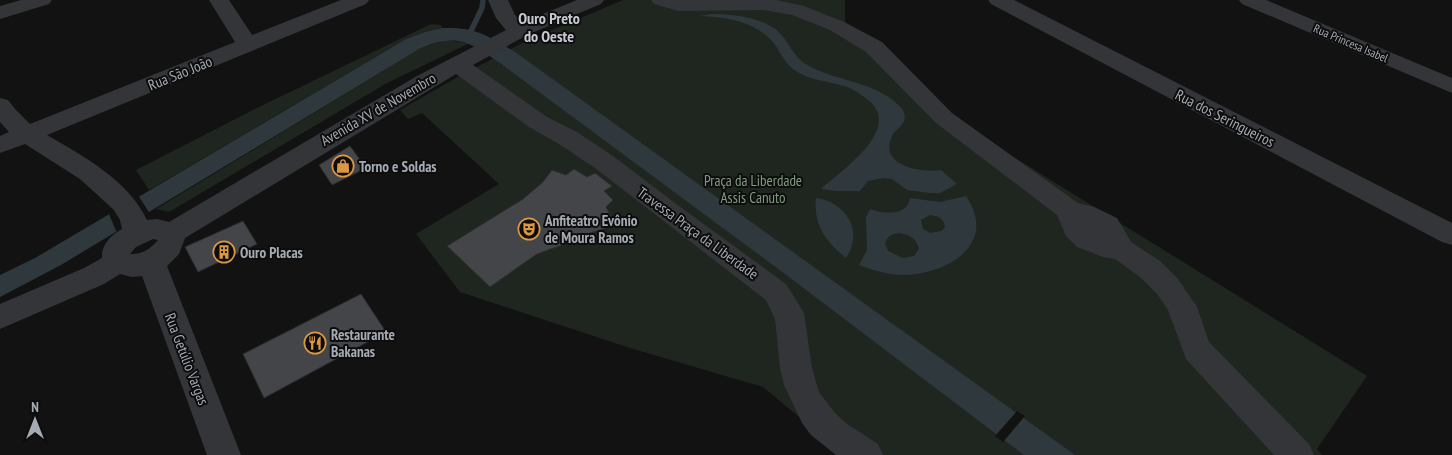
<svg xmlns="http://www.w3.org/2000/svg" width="1452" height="455" font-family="'PT Sans Narrow',sans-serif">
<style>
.green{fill:#1f261f}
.water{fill:#2f383c;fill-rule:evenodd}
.pier{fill:#121213}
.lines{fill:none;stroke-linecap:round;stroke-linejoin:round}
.stream{stroke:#2f383c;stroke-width:5.5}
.building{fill:#444548;stroke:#2c2d2f}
.minor{fill:#343538;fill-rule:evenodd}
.labels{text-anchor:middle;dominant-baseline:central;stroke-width:4;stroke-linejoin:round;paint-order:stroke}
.far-street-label{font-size:12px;fill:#a5abb2;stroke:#0d0d0e}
.street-label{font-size:15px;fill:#a5abb2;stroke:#0d0d0e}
.poi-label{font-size:15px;font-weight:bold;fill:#a5abb2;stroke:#0d0d0e;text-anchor:start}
.park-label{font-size:15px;fill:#809b7e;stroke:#0d0d0e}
.far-district-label{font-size:16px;font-weight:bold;fill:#c6c9cf;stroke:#0d0d0e}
</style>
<rect width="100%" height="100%" fill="#121213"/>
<g class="green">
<path d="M623,0H845V22L884,45L934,98L967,128L1367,376L1317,449L1322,455H845L763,387L630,348L460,292L416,234L499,184L422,113L408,119L400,110L454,79L526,41Z"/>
<path d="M431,24L441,25L442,28L425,32L406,39L149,190L136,170L259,107Z"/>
<path d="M447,40L470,43L387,83L169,212L156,209L421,48Z"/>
</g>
<g class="water">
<path d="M711,14C730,14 749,16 767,24C790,35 788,55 809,66C838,82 880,82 902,109C905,113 906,118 903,123C901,127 896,130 893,134C876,166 921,173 941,170L957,184L940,193H929L907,190L892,179L883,178L868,181L860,191H836L821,189C842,170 905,128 867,99C860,94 852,88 844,86C827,81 807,80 793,69C784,62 780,51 773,42C754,21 726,17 700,16Z"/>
<path d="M442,28C476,27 487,35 515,52L1075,455H1024L785,274L500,63C468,42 460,33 421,48L61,265L0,297V275L35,258L406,39L425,32Z"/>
<path d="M966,196C995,239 958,268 916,274C897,277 877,272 859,265L867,250L866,217L870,209C883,214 907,217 910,198L940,202ZM930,215C938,216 944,218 945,227L942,231L930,233L923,229L921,220ZM898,233C908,234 917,238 919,249L914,256L903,258L888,251L885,243C888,236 892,234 898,233Z"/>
<path d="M816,198C836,200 856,218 853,240C852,247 849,253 846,258C826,242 813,225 816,198Z"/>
</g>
<g class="pier">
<path d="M138,195L150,214L117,233L108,212Z"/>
<path d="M1017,411L1025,416L1003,442L995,436Z"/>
</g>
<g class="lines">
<path class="stream" d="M469,35L482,8L483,0"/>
</g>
<g class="building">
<path d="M350,146L366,168L332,185L319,165Z"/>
<path d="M574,169L587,177L595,173L612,186L604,191L613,200L606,207L616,225L564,241L565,244L537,254L490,287L447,246L523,199L543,182L552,170L566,175Z"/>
<path d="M243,221L257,244L198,272L185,247Z"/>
<path d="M361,294L386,332L264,398L243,354Z"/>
</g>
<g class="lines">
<g class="minor">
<path d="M21,0H52L49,4L0,19V6Z"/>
<path d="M209,0H229L252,35L341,0H369L366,4L47,135C83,156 128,180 147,220L157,219L169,222L417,76L506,30L496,18L488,0H508L515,15L523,22L577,0H604L601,4L527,35L473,65L547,117L577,132L613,156L679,206L786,284L804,313L812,368L819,392L835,413L847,424L878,444L883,455H836L811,435L802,423L784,385L780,368L775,319L766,300L595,168L559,144L529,127L456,74L185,238L179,254L167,266L241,455H207L142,276L132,277L120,274L104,284L0,329V304L84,268L102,258C101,245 111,235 122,229L120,220L114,210L80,179L25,144L0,153V136L9,132L0,122V98L8,100L16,110L30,124L235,42ZM153,239L158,240C150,249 142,255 130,254L136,247Z"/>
<path d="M651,0H776L804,6L844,22L882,42L952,113L1078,203L1094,207L1117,218L1131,242L1160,261L1178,279L1197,307L1209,342L1309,444L1314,455H1274L1186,359L1168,310L1158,295L1140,277L1115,259L1103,257L1077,247L1066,236L1057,215L936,123L866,52L830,30L792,15L764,10L678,11L654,4Z"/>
<path d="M988,0H1014L1452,223V245L1442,242L991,4Z"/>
<path d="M1239,0H1266L1452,78V93L1242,4Z"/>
</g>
</g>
<defs>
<g id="shop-ring" transform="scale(1.125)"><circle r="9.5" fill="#0d0d0e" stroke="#dc9742" stroke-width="1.5"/><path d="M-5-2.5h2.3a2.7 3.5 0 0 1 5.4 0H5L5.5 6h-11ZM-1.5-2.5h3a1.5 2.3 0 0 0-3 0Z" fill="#dc9742"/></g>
<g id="theatre-ring" transform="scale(1.125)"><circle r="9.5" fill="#0d0d0e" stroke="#dc9742" stroke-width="1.5"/><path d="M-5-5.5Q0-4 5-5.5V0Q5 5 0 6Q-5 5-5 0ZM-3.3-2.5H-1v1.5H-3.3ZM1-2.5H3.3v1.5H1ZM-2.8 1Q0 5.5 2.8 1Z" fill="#dc9742"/></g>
<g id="building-ring" transform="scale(1.125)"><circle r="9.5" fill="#0d0d0e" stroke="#dc9742" stroke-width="1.5"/><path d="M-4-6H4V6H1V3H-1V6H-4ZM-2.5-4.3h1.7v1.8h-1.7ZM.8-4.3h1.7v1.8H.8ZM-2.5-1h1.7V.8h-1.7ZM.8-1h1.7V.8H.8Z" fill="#dc9742"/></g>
<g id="restaurant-ring" transform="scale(1.125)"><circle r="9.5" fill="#0d0d0e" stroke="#dc9742" stroke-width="1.5"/><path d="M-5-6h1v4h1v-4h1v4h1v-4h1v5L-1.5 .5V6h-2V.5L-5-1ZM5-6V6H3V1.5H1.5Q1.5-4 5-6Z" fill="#dc9742"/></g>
</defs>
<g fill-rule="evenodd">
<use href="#shop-ring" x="343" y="166"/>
<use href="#theatre-ring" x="529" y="229"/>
<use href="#building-ring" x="224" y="252"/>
<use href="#restaurant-ring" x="315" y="343"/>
</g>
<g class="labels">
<g class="far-street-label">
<text transform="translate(1351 43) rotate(23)">Rua Princesa Isabel</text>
</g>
<g class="street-label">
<text transform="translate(180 73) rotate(-22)">Rua São João</text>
<text transform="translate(378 109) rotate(-30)">Avenida XV de Novembro</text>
<text transform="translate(1225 118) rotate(27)">Rua dos Seringueiros</text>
<text transform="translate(698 233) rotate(36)">Travessa Praça da Liberdade</text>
<text transform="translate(187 359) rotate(69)">Rua Getúlio Vargas</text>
</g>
<g class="poi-label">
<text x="359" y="166">Torno e Soldas</text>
<text x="545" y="220">Anfiteatro Evônio<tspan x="545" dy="17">de Moura Ramos</tspan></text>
<text x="240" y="252">Ouro Placas</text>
<text x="331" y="334">Restaurante<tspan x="331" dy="17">Bakanas</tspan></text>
</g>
<g class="park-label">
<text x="753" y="180">Praça da Liberdade<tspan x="753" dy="17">Assis Canuto</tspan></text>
</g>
<g class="far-district-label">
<text x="549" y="18">Ouro Preto<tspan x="549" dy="18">do Oeste</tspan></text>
</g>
</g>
<g transform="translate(35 420)" stroke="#0d0d0e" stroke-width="4" paint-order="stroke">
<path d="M0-4L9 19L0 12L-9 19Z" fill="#a5abb2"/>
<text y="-8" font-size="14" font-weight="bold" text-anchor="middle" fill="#a5abb2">N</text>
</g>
</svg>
